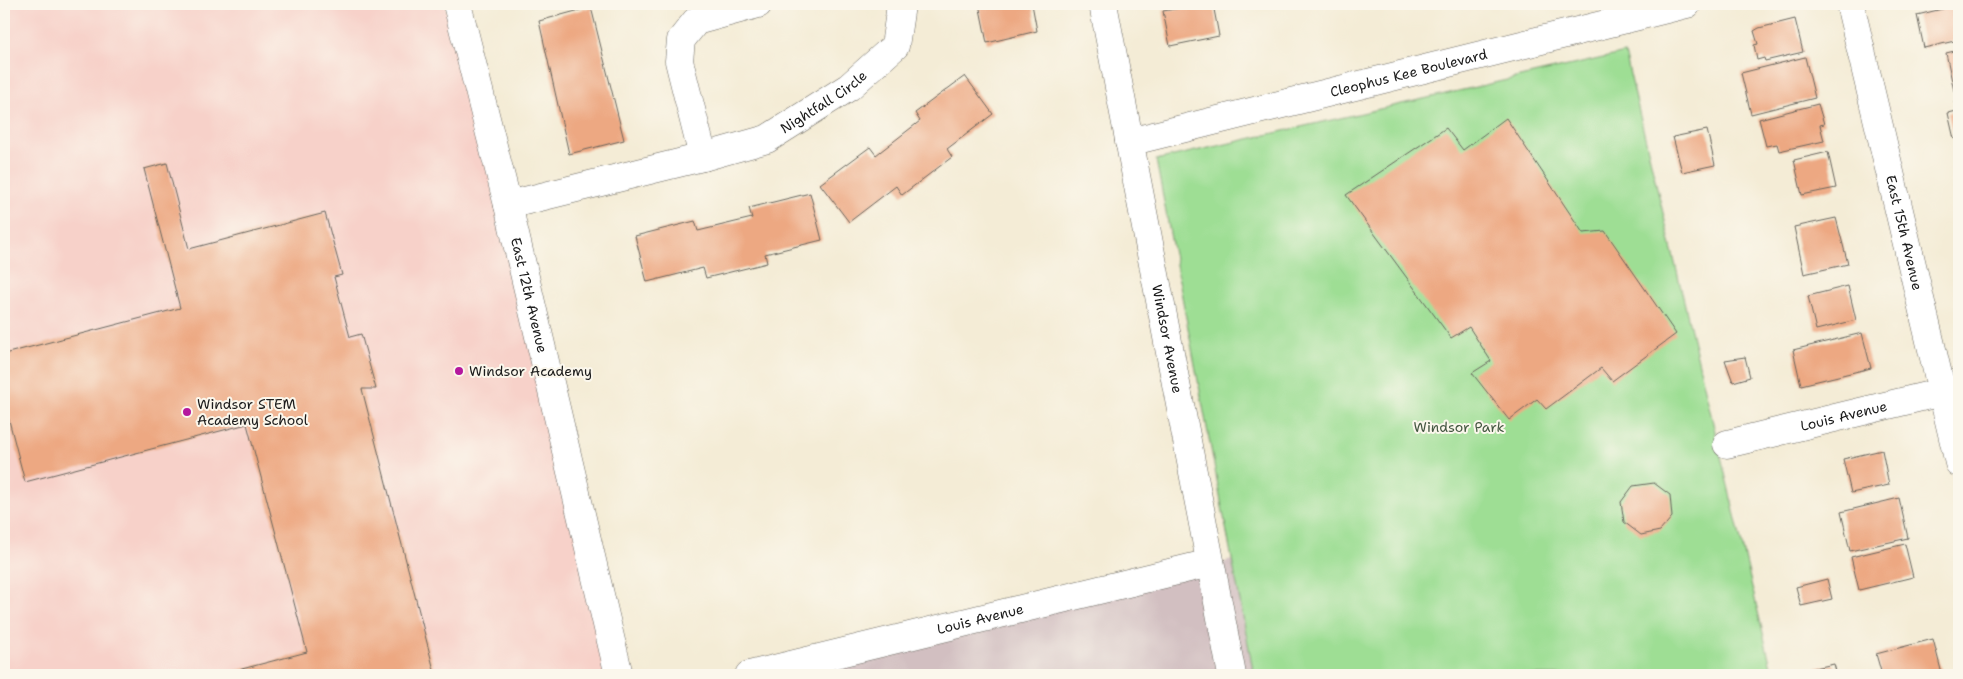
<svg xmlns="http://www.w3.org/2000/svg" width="1963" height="679" font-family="'Shantell Sans',sans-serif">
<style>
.built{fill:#f7d1c9}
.industrial{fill:#d2bfc1}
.green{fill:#9ede94;stroke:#5d7d58}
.building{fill:#eda882}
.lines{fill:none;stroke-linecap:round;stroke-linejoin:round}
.minor-casing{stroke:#68655d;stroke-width:29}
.minor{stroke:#fff;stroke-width:28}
.poi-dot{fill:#b5179e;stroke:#fbf7ec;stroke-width:2}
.labels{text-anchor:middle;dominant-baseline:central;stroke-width:4;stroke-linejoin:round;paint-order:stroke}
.street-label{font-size:14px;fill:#1c1c1c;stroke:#fbf7ec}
.poi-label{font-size:14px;fill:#1c1c1c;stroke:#fbf7ec;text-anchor:start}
.park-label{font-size:14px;fill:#435640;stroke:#fbf7ec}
</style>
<rect width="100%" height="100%" fill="#fbf7ec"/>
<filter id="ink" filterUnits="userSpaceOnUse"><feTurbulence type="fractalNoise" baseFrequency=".02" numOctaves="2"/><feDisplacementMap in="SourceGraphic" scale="10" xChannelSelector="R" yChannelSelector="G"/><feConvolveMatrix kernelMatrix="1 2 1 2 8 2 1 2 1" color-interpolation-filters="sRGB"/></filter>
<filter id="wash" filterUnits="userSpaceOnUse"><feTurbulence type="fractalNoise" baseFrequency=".0096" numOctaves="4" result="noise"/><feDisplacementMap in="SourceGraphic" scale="20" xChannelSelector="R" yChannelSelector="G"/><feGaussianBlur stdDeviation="1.12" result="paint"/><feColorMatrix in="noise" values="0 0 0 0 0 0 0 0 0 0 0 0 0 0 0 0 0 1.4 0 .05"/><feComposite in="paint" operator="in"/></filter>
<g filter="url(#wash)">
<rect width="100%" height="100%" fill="#f4ecd6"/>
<g class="built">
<path d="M4,4H445L618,675H429L435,673L362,389H375L361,334L350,337L334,277L342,274L325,213L189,249L167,163L144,169L180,308L4,354Z"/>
<path d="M4,401L25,482L247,424L307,652L217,675H4Z"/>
</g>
<path class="industrial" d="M1232,560L1254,675H817Z"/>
<path class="green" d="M1625,53L1773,675H1254L1156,160Z"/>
<g id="blocks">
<g class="building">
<path d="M979,4H1032L1037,31L987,43Z"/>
<path d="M1204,4H1213L1219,36L1170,46L1163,11Z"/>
<path d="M1959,5V40L1924,48L1917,15Z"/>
<path d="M591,7L624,140L569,154L539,21Z"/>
<path d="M1795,19L1803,52L1765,61L1764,58L1757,60L1754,45L1758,44L1754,31L1759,28Z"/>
<path d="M1959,50V90L1954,91L1946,53Z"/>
<path d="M1805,57L1815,98L1751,114L1741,73Z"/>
<path d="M965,76L993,114L947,149L952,157L902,195L896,186L849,222L820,184L870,147L876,155L920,121L915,113Z"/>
<path d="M1959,101V138L1954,139L1948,113L1957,111L1955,102Z"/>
<path d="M1818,104L1824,124L1820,125L1824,141L1779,151L1777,144L1766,146L1759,119Z"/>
<path d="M1506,118L1583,233L1605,231L1676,334L1612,381L1601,368L1546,409L1537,399L1509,420L1472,373L1491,361L1469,327L1451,338L1346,195L1446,128L1463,150Z"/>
<path d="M1707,130L1715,165L1682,172L1673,137Z"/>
<path d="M1828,152L1836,188L1802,195L1794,160Z"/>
<path d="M167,163L189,249L325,213L342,275L334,277L350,337L361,334L376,389H362L435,674L429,675H219L307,652L247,424L25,482L4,401V354L180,308L144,169Z"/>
<path d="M810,193L822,240L765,254L767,263L706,278L703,268L647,282L635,236L695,221L698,231L752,218L749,208Z"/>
<path d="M1836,218L1848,264L1804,274L1794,227Z"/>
<path d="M1848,286L1856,320L1816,330L1808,296Z"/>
<path d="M1862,333L1871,368L1801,385L1793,350Z"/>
<path d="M1745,357L1750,377L1733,382L1725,360Z"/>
<path d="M1882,450L1889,485L1851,493L1843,459Z"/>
<path d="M1654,483L1670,495L1672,517L1660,531L1641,535L1624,522L1621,502L1633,486Z"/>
<path d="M1899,498L1908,538L1850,551L1841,512Z"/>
<path d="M1905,544L1913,577L1859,590L1851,557Z"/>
<path d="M1827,579L1832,599L1801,606L1796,587Z"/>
<path d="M1933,639L1942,674L1935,675H1882L1876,654Z"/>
<path d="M1834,664L1837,675H1808L1806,670Z"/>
</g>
</g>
</g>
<g filter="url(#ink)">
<use href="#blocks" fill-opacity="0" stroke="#68655d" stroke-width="1"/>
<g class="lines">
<g class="minor-casing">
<g id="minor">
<path id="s1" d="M457,4L508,205L619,675"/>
<path id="s2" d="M1103,4L1232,675"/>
<path id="s3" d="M1850,4L1959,463"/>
<path id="s4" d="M1129,142L1687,4"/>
<path d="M703,157L679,61L681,40L696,21L758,4"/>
<path id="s5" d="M508,205L703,157L767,139L849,87L895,46L901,5L899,4"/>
<path id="s6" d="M1727,444L1959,388"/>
<path id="s7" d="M749,675L1210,563"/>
</g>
</g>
<use href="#minor" class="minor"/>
</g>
</g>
<g class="poi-dot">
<circle cx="459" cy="371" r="5"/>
<circle cx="187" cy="412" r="5"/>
</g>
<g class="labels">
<g class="street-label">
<text stroke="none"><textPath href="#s4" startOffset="288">Cleophus Kee Boulevard</textPath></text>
<text stroke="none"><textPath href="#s5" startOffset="335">Nightfall Circle</textPath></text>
<text stroke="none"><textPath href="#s3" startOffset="235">East 15th Avenue</textPath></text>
<text stroke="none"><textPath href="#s1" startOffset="300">East 12th Avenue</textPath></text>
<text stroke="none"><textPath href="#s2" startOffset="341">Windsor Avenue</textPath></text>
<text stroke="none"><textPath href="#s6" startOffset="120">Louis Avenue</textPath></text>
<text stroke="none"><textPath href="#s7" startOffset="238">Louis Avenue</textPath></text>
</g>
<g class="poi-label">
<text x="469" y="371">Windsor Academy</text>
<text x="197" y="404">Windsor STEM<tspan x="197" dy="16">Academy School</tspan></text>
</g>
<g class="park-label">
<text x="1459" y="427">Windsor Park</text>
</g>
</g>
<rect width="1963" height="679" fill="none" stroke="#fbf7ec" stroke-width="20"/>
</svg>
